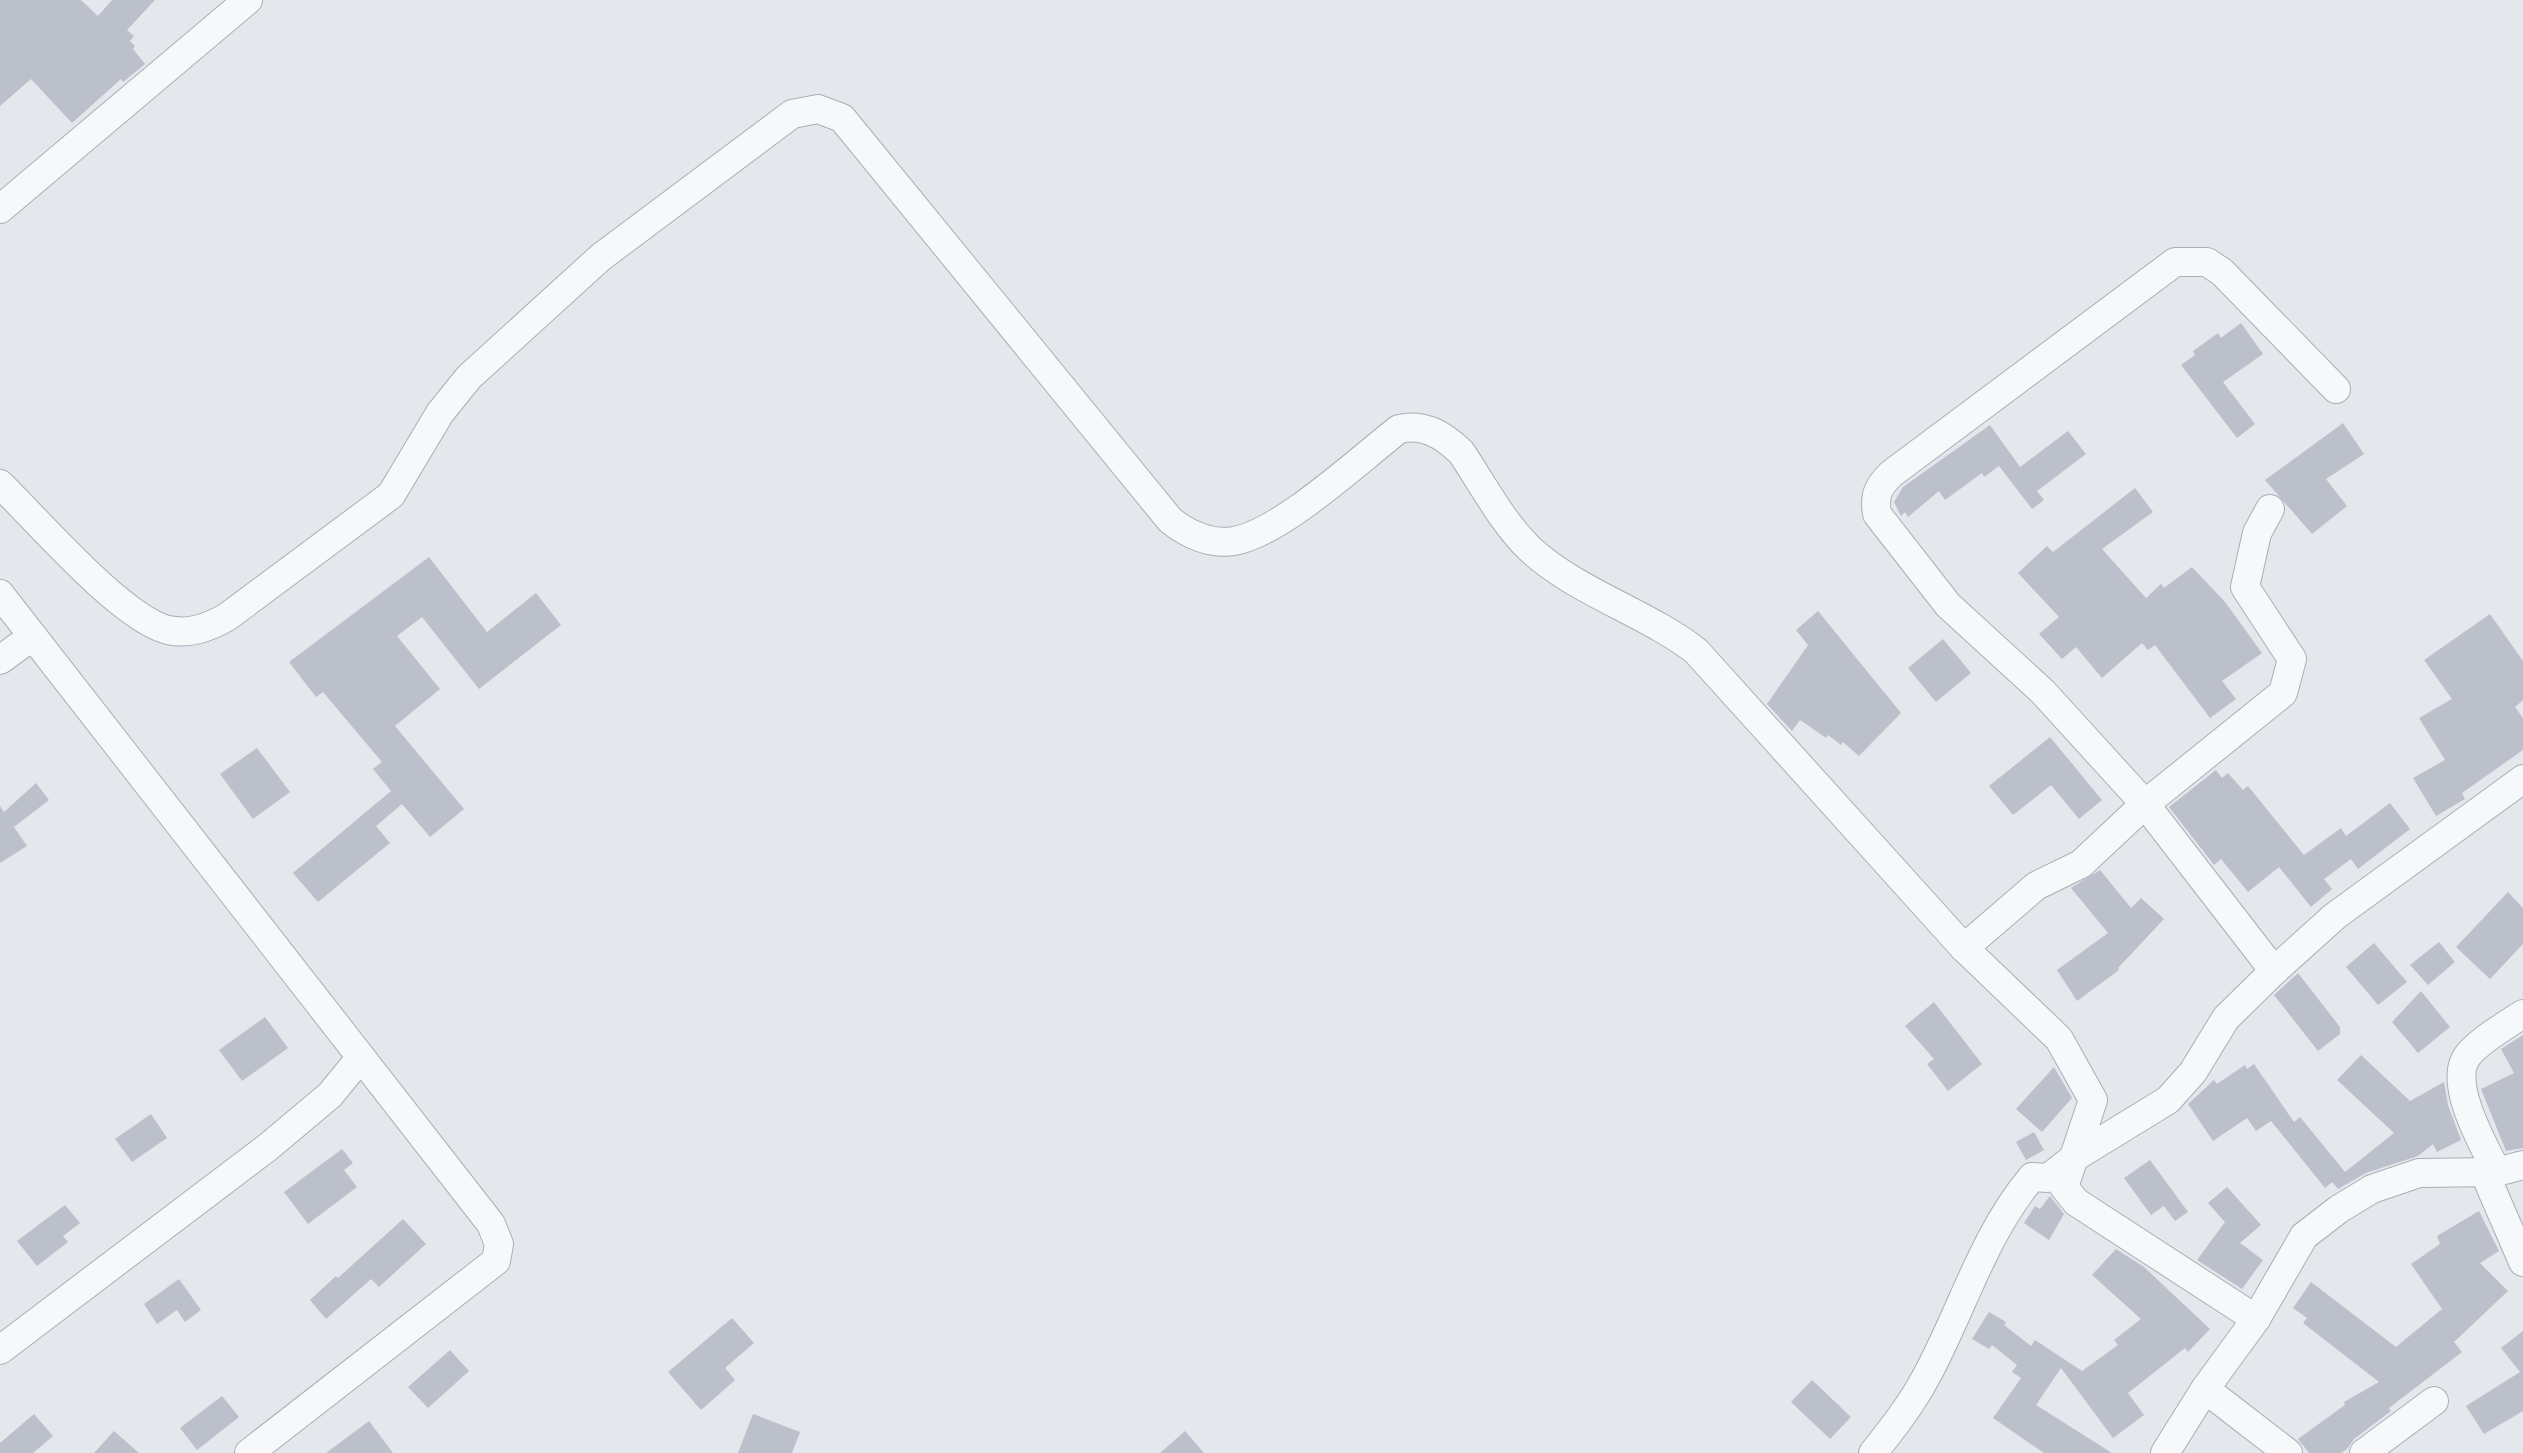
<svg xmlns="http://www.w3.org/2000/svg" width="2523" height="1453" font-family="'PT Sans',sans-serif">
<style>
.building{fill:#bbc0ca}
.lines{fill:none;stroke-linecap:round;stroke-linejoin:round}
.minor-casing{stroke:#a9aeb7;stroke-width:30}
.minor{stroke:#f7f8fa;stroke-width:28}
</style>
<rect width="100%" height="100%" fill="#e4e7ec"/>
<g class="building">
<path d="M0,0H81L98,16L112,0H155L127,30L134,36L130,41L135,46L133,49L145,64L123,82L121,79L72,123L31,79L0,106Z"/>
<path d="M2241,323L2263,354L2223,382L2255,424L2237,438L2181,365L2195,355L2193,351L2218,333L2221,338Z"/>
<path d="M2343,423L2364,454L2326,479L2347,506L2312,534L2265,480Z"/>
<path d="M1990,425L2020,467L2068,431L2086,454L2037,491L2044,500L2032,509L1999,466L1984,477L1982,473L1945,500L1939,491L1908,517L1905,512L1901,516L1894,502L1903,487Z"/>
<path d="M2135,488L2153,512L2102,549L2146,598L2161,584L2164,588L2192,567L2225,602L2262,653L2222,681L2236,699L2210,718L2155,645L2148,650L2142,643L2102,678L2076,647L2062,659L2039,634L2059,617L2018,573L2047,546L2053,552Z"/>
<path d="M429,557L487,632L536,593L561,625L479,689L422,617L397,636L440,689L395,726L464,809L430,837L402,804L376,826L390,843L318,902L293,873L391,791L373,769L382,762L323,692L316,697L289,662Z"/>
<path d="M1818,611L1901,713L1859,756L1843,742L1841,745L1828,735L1826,738L1800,720L1792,731L1767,704L1808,645L1796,630Z"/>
<path d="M2490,614L2523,661V700L2515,707L2523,718V750L2462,793L2465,799L2436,816L2413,778L2445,760L2419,718L2452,699L2424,660Z"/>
<path d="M1943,639L1971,673L1936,702L1908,668Z"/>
<path d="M2050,737L2102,800L2079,819L2051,785L2013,815L1989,786Z"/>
<path d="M257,748L290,792L253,819L220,774Z"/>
<path d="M2216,770L2222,778L2228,773L2243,790L2248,786L2304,855L2341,828L2346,836L2390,803L2410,829L2358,869L2351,859L2324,879L2332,889L2311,907L2279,867L2248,892L2221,859L2214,865L2169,807Z"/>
<path d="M36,783L49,800L14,827L27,846L0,863V806L4,812Z"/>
<path d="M2100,870L2131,908L2141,898L2164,919L2118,968L2119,970L2077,1001L2057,970L2108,933L2071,888Z"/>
<path d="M2508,892L2523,908V944L2490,979L2456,947Z"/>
<path d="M2439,942L2455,962L2428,985L2410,965Z"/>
<path d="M2374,943L2407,982L2378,1005L2346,967Z"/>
<path d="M2298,973L2340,1027V1034L2318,1051L2274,995Z"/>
<path d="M2421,991L2450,1027L2418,1053L2392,1022Z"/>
<path d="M1934,1002L1982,1064L1948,1091L1927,1064L1934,1059L1905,1026Z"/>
<path d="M265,1017L288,1048L242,1081L219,1050Z"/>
<path d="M2523,1035V1148L2506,1151L2481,1089L2514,1073L2501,1049Z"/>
<path d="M2361,1055L2410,1101L2444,1082L2448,1105L2461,1140L2437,1152L2433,1144L2418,1156L2366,1173L2338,1189L2332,1182L2325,1188L2271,1121L2256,1131L2247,1118L2213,1141L2188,1104L2214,1080L2217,1084L2245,1065L2247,1069L2254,1064L2294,1122L2300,1117L2345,1172L2394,1133L2337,1080Z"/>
<path d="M2054,1067L2072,1098L2042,1132L2016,1109Z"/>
<path d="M151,1114L167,1138L132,1162L115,1139Z"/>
<path d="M2034,1132L2044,1150L2026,1160L2016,1142Z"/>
<path d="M342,1149L353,1163L344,1170L357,1187L308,1224L284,1192Z"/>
<path d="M2150,1160L2188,1212L2175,1221L2164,1206L2151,1215L2124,1178Z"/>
<path d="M2227,1187L2261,1225L2240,1243L2263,1260L2242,1289L2197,1260L2225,1222L2208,1203Z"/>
<path d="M2050,1196L2064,1214L2049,1240L2024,1223L2035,1206L2040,1209Z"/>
<path d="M65,1205L80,1223L63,1236L68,1242L37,1266L17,1241Z"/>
<path d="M2479,1211L2499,1251L2480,1263L2508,1291L2454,1342L2462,1352L2389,1408L2391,1411L2354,1439L2347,1449L2341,1453H2309L2298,1439L2345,1405L2344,1402L2379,1382L2303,1323L2307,1318L2293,1308L2311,1282L2396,1347L2442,1309L2411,1264L2440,1244L2437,1236Z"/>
<path d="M403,1219L426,1244L379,1287L371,1279L326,1319L310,1300L336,1276L338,1278Z"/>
<path d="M2116,1249L2144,1267L2210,1329L2188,1352L2185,1348L2128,1393L2144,1415L2113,1438L2061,1368L2036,1405L2112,1453H2044L1993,1418L2021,1378L2012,1372L2017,1365L1992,1345L1989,1349L1972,1339L1989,1312L2006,1322L2004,1325L2031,1346L2035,1340L2082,1371L2118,1345L2114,1340L2141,1319L2092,1275Z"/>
<path d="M179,1279L201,1310L185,1322L177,1310L157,1324L144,1304Z"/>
<path d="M732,1318L754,1343L725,1368L735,1380L701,1410L668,1372Z"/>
<path d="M2523,1331V1411L2484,1434L2466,1406L2520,1372L2501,1348Z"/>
<path d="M450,1350L469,1371L428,1408L408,1387Z"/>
<path d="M1812,1380L1851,1417L1830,1439L1791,1402Z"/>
<path d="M222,1396L239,1417L197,1450L180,1428Z"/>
<path d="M34,1414L53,1436L33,1453H0V1443Z"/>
<path d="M753,1414L800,1432L792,1453H738Z"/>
<path d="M369,1421L393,1453H326Z"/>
<path d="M114,1431L139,1453H94Z"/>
<path d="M1185,1431L1204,1453H1160Z"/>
</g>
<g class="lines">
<g class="minor-casing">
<g id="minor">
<path d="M0,209L248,0"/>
<path d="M0,484C38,521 121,618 168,630C190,635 209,627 227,617L391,495L440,413L469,377L601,257L792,114L818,109L842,118L1170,520C1187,534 1211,545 1234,541C1281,533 1360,459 1399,429C1424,423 1443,435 1461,452C1482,483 1502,522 1529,548C1574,591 1649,614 1696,651L1964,948L2059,1039L2093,1100L2064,1187L2076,1202L2256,1319"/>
<path d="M0,594L491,1224L499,1244L496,1261L249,1453"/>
<path d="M0,660L33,636"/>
<path d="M1964,948L2036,886L2081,864L2145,804L2283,693L2292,659L2245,587L2257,533L2270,509"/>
<path d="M2274,971L2145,804L2043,692L1948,605L1877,514C1874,495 1878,487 1891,474L2175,262H2207L2222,272L2336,389"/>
<path d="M2484,1172L2523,1262"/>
<path d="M2497,1172C2484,1146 2449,1086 2466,1058C2475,1043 2508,1024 2523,1014"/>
<path d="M0,1350L268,1147L330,1095L361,1057"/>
<path d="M2205,1389L2288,1453"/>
<path d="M1873,1453C1893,1428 1911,1405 1926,1377C1962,1311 1983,1235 2032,1177L2048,1178L2075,1157L2168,1100L2193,1072L2226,1018L2274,971L2335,916L2523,779"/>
<path d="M2165,1453L2205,1389L2256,1319L2304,1236L2339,1209L2372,1189L2419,1173L2497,1172L2523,1165"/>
<path d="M2364,1453L2434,1401"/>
</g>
</g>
<use href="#minor" class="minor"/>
</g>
</svg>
